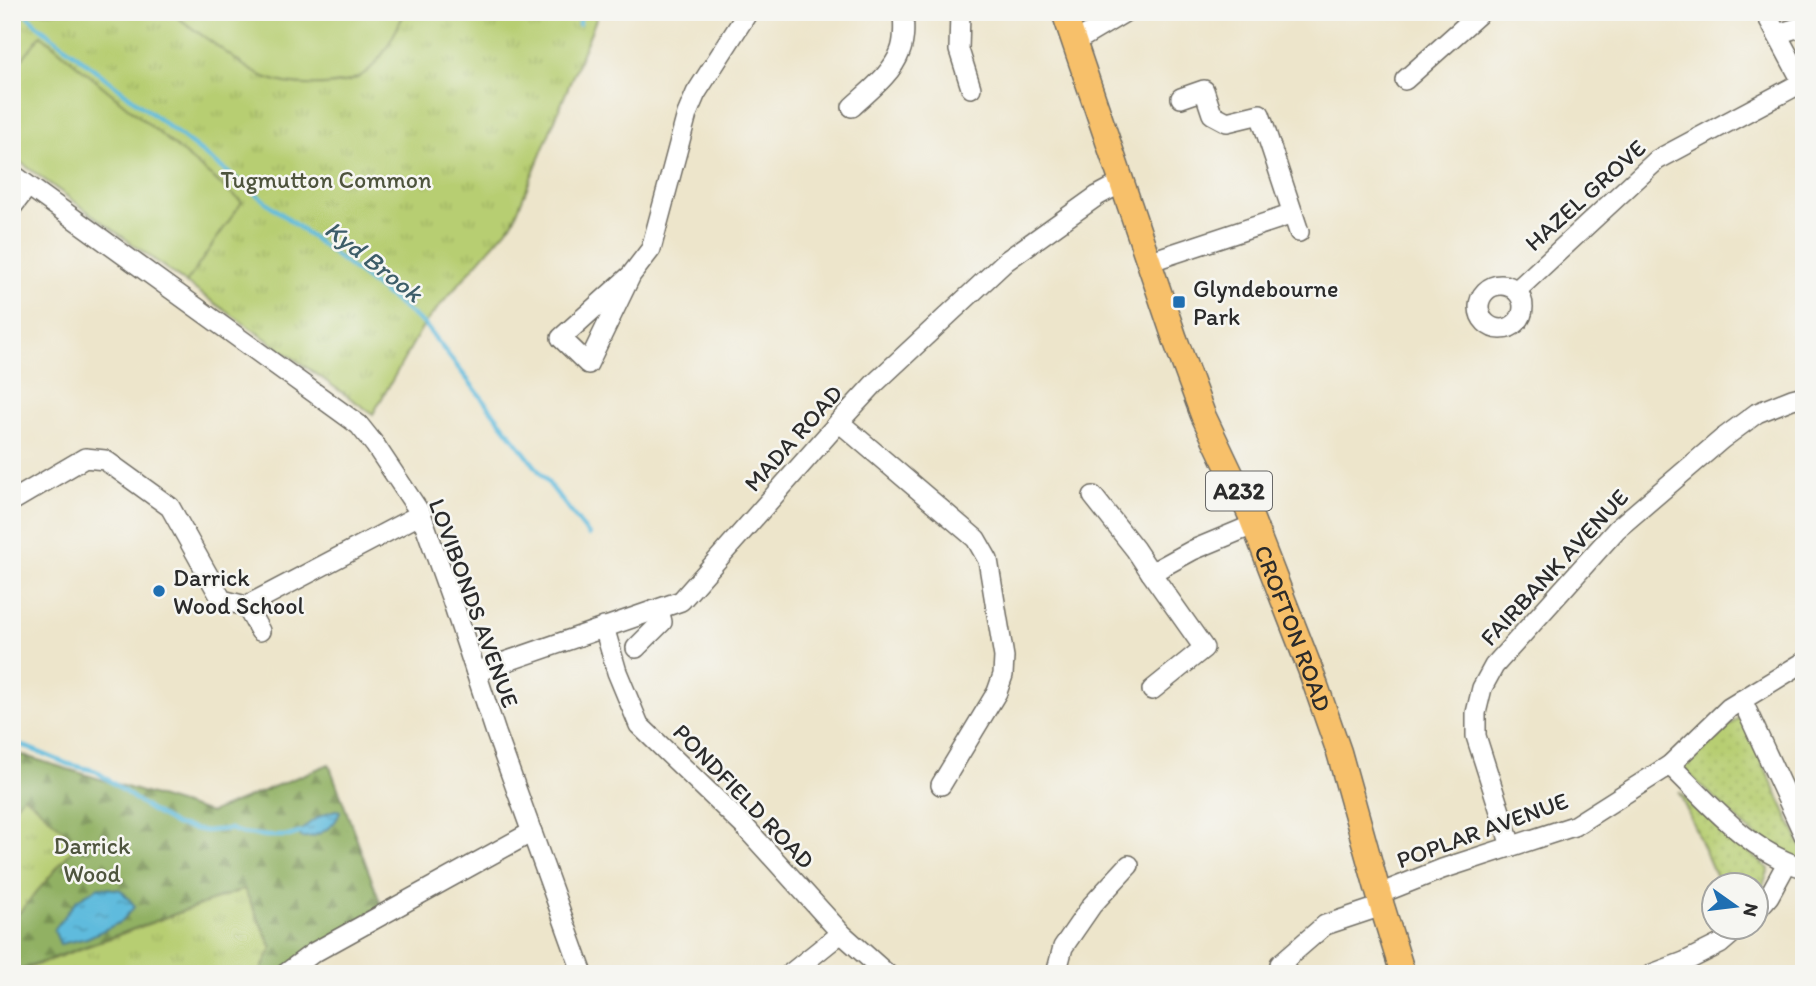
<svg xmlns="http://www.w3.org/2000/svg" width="1816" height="986" font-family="Itim,sans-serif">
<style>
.grass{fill:url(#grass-dots);stroke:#717c4e;stroke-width:2}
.forest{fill:url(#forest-firs);stroke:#5e6e48;stroke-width:2}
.park{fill:url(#park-tufts);stroke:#717c4e;stroke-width:2}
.garden{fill:#b7ce72;stroke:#717c4e;stroke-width:2}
.water{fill:url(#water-ripples);stroke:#457384;stroke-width:2}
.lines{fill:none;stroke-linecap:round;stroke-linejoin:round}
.stream{stroke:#5fbbdd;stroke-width:4.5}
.minor-casing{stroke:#6f6c63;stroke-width:22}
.major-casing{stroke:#6f6c63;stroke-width:27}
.minor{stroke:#fff;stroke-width:19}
.major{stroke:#f7c06b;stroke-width:24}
.poi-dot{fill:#1f6fb2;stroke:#f6f6f2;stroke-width:2.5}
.labels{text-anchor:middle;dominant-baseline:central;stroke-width:5;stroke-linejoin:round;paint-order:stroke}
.shield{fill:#f6f6f2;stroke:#686867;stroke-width:2}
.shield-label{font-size:23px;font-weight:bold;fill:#2b2b2b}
.park-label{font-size:24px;fill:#4e543d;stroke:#f6f6f2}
.street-label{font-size:24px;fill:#2b2b2b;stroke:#f6f6f2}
.poi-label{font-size:24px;fill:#2b2b2b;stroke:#f6f6f2;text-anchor:start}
.water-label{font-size:26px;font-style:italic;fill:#3d5d69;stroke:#f6f6f2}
</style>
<defs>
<pattern id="grass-dots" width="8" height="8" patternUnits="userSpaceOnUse" patternTransform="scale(1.75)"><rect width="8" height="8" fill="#b7ce72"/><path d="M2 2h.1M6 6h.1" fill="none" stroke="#9eb163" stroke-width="1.8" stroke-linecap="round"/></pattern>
<pattern id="forest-firs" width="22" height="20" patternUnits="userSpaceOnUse" patternTransform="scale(1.75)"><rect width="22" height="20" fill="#91b164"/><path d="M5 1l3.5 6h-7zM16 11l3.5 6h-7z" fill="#779053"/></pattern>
<pattern id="park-tufts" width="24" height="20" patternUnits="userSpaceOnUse" patternTransform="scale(1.75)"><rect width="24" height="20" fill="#b7ce72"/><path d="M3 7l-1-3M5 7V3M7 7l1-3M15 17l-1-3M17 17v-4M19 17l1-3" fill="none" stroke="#9eb163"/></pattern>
<pattern id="water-ripples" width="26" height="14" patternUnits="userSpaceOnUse" patternTransform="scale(1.75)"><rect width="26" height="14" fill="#5fbbdd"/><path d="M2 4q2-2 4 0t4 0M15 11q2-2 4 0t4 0" fill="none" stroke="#4f98b3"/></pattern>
</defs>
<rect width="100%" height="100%" fill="#f6f6f2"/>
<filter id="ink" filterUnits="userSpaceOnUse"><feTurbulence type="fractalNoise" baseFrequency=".0143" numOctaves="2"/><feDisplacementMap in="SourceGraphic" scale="14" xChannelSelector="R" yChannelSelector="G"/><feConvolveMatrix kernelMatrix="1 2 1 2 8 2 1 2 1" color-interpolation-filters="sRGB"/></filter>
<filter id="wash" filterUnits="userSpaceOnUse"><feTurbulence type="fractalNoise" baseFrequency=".00686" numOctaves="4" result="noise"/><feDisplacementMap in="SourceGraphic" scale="28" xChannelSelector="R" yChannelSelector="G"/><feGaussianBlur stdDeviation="1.57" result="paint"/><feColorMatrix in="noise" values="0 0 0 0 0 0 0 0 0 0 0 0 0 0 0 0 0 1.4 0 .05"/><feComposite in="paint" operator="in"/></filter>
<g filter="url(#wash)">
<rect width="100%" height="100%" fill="#ede5cb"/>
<g class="grass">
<path d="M1741,716L1804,852V862L1762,842L1681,767Z"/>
<path d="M1679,792L1769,869L1757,901L1756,884H1719Z"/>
</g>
<path class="forest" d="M12,752L210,813L329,764L381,905L285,974H259L272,947L244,889L12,973Z"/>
<g class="park">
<path d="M12,12H599L513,222L424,324L373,414L186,283L12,156Z"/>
<path d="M24,795L78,843L12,921V810Z"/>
<path d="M244,889L272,948L259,974H12Z"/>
</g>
<g class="garden">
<path d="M172,12H405C394,34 382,64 359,77C335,89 288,87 264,77C249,71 237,60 224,51C207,38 188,27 172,12Z"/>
<path d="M41,35L242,202L186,283L12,156V72Z"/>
</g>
<g class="water">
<path d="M336,810L340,811C337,826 316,839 301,837L300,833C307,822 324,813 336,810Z"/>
<path d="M99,887L121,890L135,906L121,922L87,938L60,944L54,930L77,900Z"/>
</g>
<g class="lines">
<g class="stream">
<path d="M24,12L37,25L424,324L589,535"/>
<path d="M579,24L582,12"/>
<path d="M12,743L19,744L68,764L96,771L150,810L176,825L205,831L230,829L241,833L267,836H289L302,832"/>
</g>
</g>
</g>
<g filter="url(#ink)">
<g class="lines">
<g class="minor-casing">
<g id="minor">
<path d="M960,12L959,50L971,88"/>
<path d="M1765,12L1804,85"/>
<path d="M1777,34L1804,26"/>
<path d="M1073,43L1125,12"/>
<path d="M1405,80L1481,12"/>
<path d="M1181,98L1204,90L1212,114L1227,122L1260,114L1299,232"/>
<path d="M852,107C869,91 892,74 900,52C905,40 904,25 903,12"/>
<path d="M12,174L359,425L375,445L421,514L452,600L496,733L583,974"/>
<path d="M12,207L28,186"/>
<path d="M1148,262L1293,214"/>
<path d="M631,275L561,338L588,364L631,275L651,249L687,114L696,93L748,12"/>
<circle cx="1501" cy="307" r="22"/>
<path d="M1516,291L1657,160L1803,82"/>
<path d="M839,422L976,539L988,560L1004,657L1003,675L997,692L941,785"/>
<path d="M1093,496L1135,549L1151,573L1193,550L1253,525"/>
<path d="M12,501L85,458L105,460L170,507L222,600L246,606L421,514"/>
<path d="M1151,573L1204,648L1152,690"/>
<path d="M246,606L260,631"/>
<path d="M604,627L617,672L639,725L745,827L841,933L887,974"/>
<path d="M636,648L662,622L659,609"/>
<path d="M476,672L681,601L839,422L874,384L1006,261L1097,196L1121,183"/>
<path d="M1742,700L1804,835"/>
<path d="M1670,765C1710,804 1749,852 1804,868"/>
<path d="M1511,846L1476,736V713L1482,688L1494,666L1617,529L1722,439L1757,413L1792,399L1804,396"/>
<path d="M1379,894L1442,869L1574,826L1670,765L1729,708L1804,662"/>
<path d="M1756,911L1769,896L1787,863"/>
<path d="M285,974L313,953L532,832"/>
<path d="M790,974L841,933"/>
<path d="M1056,974L1063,947L1092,905L1129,865"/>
<path d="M1289,974L1280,964L1325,925L1382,906"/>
<path d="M1652,974L1684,962L1720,944L1741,926"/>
</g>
</g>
<g class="major-casing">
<g id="major">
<path id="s1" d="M1064,12L1175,339L1203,415L1249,512L1310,669L1339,752L1382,906L1403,974"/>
</g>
</g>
<use href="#minor" class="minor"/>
<use href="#major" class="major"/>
</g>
</g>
<g class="poi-dot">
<rect x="1172" y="295" width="14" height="14" rx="3.5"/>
<circle cx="159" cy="591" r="7"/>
</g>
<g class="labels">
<rect class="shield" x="1206" y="471.5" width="66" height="39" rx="5"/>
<g class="shield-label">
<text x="1239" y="491">A232</text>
</g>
<g class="park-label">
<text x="326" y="179">Tugmutton Common</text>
<text x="92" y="845">Darrick<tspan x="92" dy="28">Wood</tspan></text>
</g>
<g class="street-label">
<text transform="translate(1585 195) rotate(-42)">HAZEL GROVE</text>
<text transform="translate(793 438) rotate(-48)">MADA ROAD</text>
<text transform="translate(1554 567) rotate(-47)">FAIRBANK AVENUE</text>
<text transform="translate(474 603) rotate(70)">LOVIBONDS AVENUE</text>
<text stroke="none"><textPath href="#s1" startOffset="658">CROFTON ROAD</textPath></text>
<text transform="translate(744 796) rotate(46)">PONDFIELD ROAD</text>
<text transform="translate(1482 830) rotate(-20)">POPLAR AVENUE</text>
</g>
<g class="poi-label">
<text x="1193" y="288">Glyndebourne<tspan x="1193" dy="28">Park</tspan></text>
<text x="173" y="577">Darrick<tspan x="173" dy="28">Wood School</tspan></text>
</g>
<g class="water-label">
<text transform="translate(374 261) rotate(38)">Kyd Brook</text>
</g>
</g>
<rect width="1816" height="986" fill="none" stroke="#f6f6f2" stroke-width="42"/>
<g transform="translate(1735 906) rotate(104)"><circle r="33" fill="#f6f6f2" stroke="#a5a5a2" stroke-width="2"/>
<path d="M0-5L12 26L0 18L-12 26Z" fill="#1f6fb2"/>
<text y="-10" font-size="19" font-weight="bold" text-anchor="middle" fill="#2b2b2b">N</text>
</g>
</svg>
